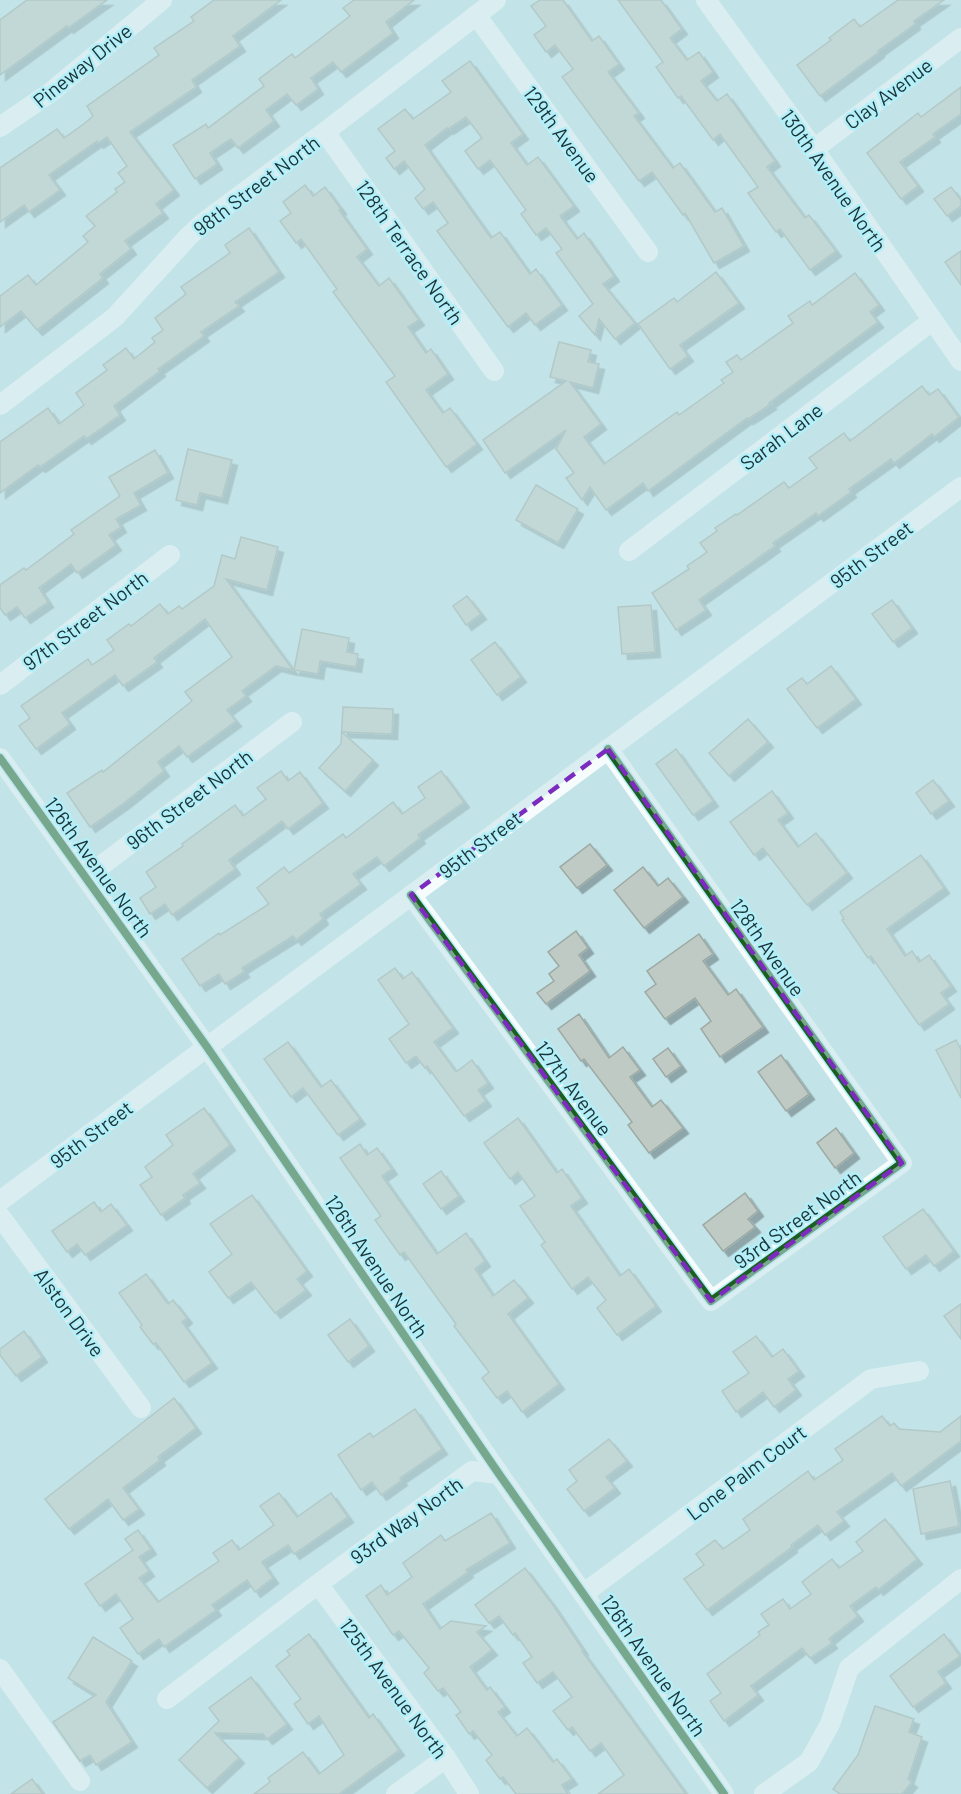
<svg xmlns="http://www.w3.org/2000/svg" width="961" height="1794" font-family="Barlow,sans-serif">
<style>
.building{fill:#bfcac4;stroke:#9da9a3;stroke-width:1.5;filter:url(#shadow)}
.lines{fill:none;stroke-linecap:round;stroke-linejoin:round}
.minor{stroke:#f6fbfc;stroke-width:20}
.cycleway-casing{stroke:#b2eff8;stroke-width:11}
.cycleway{stroke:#1b5e20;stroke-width:8}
.marked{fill:none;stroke:#7b2cbf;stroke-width:4.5;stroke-dasharray:12 8;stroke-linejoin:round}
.labels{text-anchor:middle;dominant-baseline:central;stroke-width:5;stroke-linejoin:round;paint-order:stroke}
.street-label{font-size:20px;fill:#1a3236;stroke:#b2eff8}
</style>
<defs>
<filter id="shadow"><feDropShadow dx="5.5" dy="5.5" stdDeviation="0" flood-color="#0004"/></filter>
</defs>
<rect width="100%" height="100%" fill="#c2e3e8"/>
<g class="building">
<path d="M27,0H107L68,28L67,26L0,75V20Z"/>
<path d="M214,0H281L233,36L240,46L192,80L196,87L130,132L174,190L156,204L163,213L125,241L131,249L100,274L103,278L37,330L21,311L0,327V296L28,275L36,285L88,242L83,236L95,226L86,216L117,192L115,189L125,182L118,173L127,166L107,137L98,143L97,141L49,175L60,190L29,212L24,205L0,222V168L57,129L64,138L85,123L93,116L87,106L159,55L154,48L194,21L191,17Z"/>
<path d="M354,0H414L386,22L393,33L341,72L333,62L311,78L318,89L296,105L287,94L266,110L274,121L238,148L231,139L210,153L217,164L195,179L173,145L206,124L208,128L264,86L259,79L292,54L295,58L350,16L343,8Z"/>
<path d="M540,0H563L592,41L599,36L619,64L608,72L639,113L634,116L673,168L680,163L715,212L722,208L744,246L714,263L685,213L683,215L652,172L639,181L562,77L573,69L555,45L546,52L534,35L546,26L531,6Z"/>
<path d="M618,0H661L682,29L670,38L687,60L699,52L713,72L701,81L717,101L727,94L775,161L767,167L805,218L809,215L836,251L810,270L780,229L776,232L748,193L758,187L720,134L713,140L681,96L678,98L656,67L663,62Z"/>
<path d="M898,0H944L914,21L915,24L878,51L879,52L820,96L797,65L831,40L829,38L854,19L860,27Z"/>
<path d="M470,61L523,134L511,143L527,165L538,157L574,206L560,216L577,239L584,233L614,276L603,284L635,323L615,339L599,319L595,335L579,316L593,304L556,253L562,249L546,228L536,235L521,214L526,210L490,160L478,169L465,151L482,138L466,117L448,129L447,128L425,145L491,238L500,232L530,274L536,269L562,305L535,325L526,313L508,327L437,231L448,223L433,202L423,209L415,198L425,189L404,161L394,169L386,158L395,151L378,129L405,109L413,119L451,92L442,81Z"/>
<path d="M961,87V114L933,134L935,137L900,162L918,186L901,199L867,153L918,113L921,117Z"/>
<path d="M305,185L313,196L325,187L341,209L339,210L367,249L357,257L379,286L389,278L419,320L408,327L426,353L431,349L448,374L426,390L443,413L450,408L477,444L446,467L386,382L395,376L333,292L337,289L301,239L296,243L280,221L291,213L283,202Z"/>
<path d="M951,187L961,200V206L947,216L934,199Z"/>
<path d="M249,228L279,272L235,302L239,306L201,332L204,336L158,369L160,371L114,406L120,415L86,439L84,436L40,467L38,465L0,493V442L48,408L59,424L84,405L76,393L107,370L103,365L126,348L134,359L155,342L152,338L163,330L155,318L186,294L181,287L230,253L225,245Z"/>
<path d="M961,251V285L945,262Z"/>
<path d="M716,272L739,303L680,345L688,356L670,369L638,324L674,298L677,302Z"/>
<path d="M855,273L879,305L870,312L878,322L769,403L771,404L748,419L747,418L648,491L643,483L606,510L590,487L582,500L566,478L574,473L556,449L566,430L505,473L483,440L566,381L550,377L559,342L591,350L588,362L599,364L593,388L570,382L601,424L584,437L604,464L677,412L679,415L724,383L721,380L733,372L726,362L737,355L741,360L793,323L788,316L810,301L812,305Z"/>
<path d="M922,386L929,395L938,389L959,417L934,437L932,434L894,463L891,459L849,489L851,492L818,516L816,513L773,543L775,546L699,600L706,610L676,630L652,593L689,569L687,566L707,552L700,543L717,531L715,528L736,514L737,515L784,482L789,488L817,468L809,458L844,433L850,441Z"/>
<path d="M188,449L232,460L222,498L200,493L197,505L176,500Z"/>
<path d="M155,450L168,473L134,493L141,505L116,519L121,527L109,535L116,545L77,573L71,564L39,588L48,602L25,618L17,607L5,615L0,608V585L24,568L26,570L74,534L71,530L120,496L109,477Z"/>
<path d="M536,485L578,509L558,543L516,520Z"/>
<path d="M241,537L278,547L267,590L226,579L293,670L276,666L242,691L246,696L227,710L236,721L187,757L179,746L158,762L164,771L124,803L90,827L67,793L102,770L103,772L192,701L185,692L232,657L205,619L154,658L157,662L123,686L115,675L62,713L70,724L36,749L19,726L30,718L21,706L88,659L92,665L114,650L107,640L129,624L131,626L160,604L168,614L179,606L182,609L214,586L222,555L235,559Z"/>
<path d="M467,596L481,614L466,625L453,606Z"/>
<path d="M892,600L912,628L893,642L872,614Z"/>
<path d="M651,605L655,652L622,654L618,607Z"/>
<path d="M302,629L349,638L347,652L358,654L356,667L320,661L318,674L294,670Z"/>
<path d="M495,642L521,677L497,695L471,660Z"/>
<path d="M831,666L856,699L817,728L787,689L802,678L807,684Z"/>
<path d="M343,707L393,709L392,734L342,732L373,760L345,791L319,768L341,744Z"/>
<path d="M748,719L768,742L729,776L709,753Z"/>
<path d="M676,749L713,801L693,815L656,764Z"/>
<path d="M281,771L288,781L300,772L323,803L288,829L282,821L229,860L235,869L172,915L165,904L150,914L140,898L156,887L146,872L183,846L182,844L235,805L243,816L266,799L257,788Z"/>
<path d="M441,771L464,802L418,835L420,838L384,866L377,857L353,874L361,884L320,914L323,919L296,940L293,936L242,968L244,972L225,984L219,974L200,986L182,959L219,933L220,935L269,904L257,888L284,867L289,873L343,834L346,838L393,802L402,814L425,798L418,787Z"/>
<path d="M933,780L949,801L931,814L916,793Z"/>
<path d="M772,791L788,813L778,820L798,847L816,833L847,873L807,905L763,848L754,855L730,822Z"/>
<path d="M590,844L607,865L577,888L560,867Z"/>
<path d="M921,855L944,888L887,929L905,956L912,951L919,962L929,955L951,986L941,993L949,1004L919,1025L871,956L868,958L842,920L844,919L840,912Z"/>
<path d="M643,867L658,886L668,878L683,897L644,928L614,890Z"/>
<path d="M576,931L588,948L579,955L590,971L546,1004L537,993L554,981L549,974L559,966L548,952Z"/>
<path d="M699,934L713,954L703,961L728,995L736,989L763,1027L720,1057L701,1029L711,1021L695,998L665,1019L645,992L656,984L647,971Z"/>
<path d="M395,968L403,979L412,972L453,1028L434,1042L456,1072L472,1060L488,1083L478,1090L486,1101L464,1116L427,1066L425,1068L416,1056L406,1063L389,1039L409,1024L378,980Z"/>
<path d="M579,1014L609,1058L623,1047L640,1070L630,1077L652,1107L661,1100L683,1128L649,1153L628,1125L632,1122L584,1059L581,1061L558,1029Z"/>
<path d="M956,1040L961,1050V1098L936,1050Z"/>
<path d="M288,1042L321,1087L331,1080L360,1119L338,1135L303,1088L291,1097L264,1059Z"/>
<path d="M668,1048L681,1066L666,1077L653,1059Z"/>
<path d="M781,1055L809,1094L786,1111L758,1072Z"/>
<path d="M204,1108L230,1145L193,1174L200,1183L183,1195L185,1198L161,1215L140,1185L152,1177L145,1167L173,1145L166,1135Z"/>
<path d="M518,1118L557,1173L562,1169L582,1198L571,1206L620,1276L629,1269L656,1306L617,1335L597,1308L606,1300L588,1277L572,1289L541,1245L545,1242L520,1206L535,1196L518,1172L510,1179L484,1143Z"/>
<path d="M836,1128L854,1153L835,1168L817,1143Z"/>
<path d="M360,1144L367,1155L377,1148L392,1169L382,1176L437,1254L466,1233L485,1261L475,1269L493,1296L514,1280L528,1298L508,1314L559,1384L522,1412L507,1391L497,1398L482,1378L489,1372L454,1326L456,1324L404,1252L400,1255L375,1220L381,1216L340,1158Z"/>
<path d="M441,1171L459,1196L441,1209L423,1184Z"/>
<path d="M745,1193L758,1211L748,1219L755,1227L723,1251L703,1225Z"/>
<path d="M252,1195L307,1271L297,1279L306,1290L275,1313L251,1282L228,1298L209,1272L232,1254L210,1224Z"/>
<path d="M94,1202L101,1212L111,1204L127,1225L85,1255L77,1244L67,1252L52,1231Z"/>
<path d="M923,1209L954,1251L934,1266L926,1255L906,1269L883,1237Z"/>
<path d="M146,1274L168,1304L173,1300L187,1318L182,1322L212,1363L184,1382L156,1343L153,1344L140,1327L142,1325L119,1293Z"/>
<path d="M961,1304V1339L944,1316Z"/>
<path d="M350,1319L369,1346L348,1362L328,1335Z"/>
<path d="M24,1331L42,1357L16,1376L0,1355V1349Z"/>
<path d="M756,1336L772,1357L783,1349L799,1371L788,1379L796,1390L774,1407L763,1392L736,1412L722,1391L749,1373L733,1352Z"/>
<path d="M174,1398L196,1428L158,1457L160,1460L123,1488L139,1509L123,1520L108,1499L69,1529L45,1499Z"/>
<path d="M415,1409L442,1449L400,1478L402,1480L381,1495L372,1482L361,1490L338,1455L370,1433L373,1437Z"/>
<path d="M882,1416L890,1426L894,1423L899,1429L940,1432L961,1416V1441L901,1486L892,1473L837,1512L844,1521L825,1535L818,1525L791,1545L792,1547L707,1610L684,1579L704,1565L696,1554L715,1540L723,1549L750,1530L743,1519L808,1471L814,1480L843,1460L835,1449Z"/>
<path d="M609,1439L627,1461L606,1477L615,1488L584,1511L567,1489L577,1481L569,1470Z"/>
<path d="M950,1481L959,1526L921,1534L913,1489Z"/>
<path d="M279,1493L297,1517L331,1493L348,1517L294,1554L288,1545L262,1562L273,1578L255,1592L247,1580L212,1605L216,1610L164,1647L159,1639L138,1654L120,1628L133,1619L116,1594L100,1606L85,1584L133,1550L125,1539L138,1530L151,1549L139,1557L149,1571L139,1578L158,1602L219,1561L213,1553L232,1540L239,1550L274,1525L260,1506Z"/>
<path d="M491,1513L510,1543L466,1570L468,1572L423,1604L440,1629L451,1621L486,1626L477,1632L492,1650L470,1667L487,1690L490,1687L505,1707L498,1712L517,1736L527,1728L553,1762L557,1759L572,1779L562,1785L568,1794H516L503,1777L500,1779L486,1760L492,1755L473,1731L469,1734L456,1715L461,1712L443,1688L438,1691L424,1673L429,1668L399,1631L393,1635L366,1596L381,1585L387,1595L412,1577L403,1563L441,1535L445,1541Z"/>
<path d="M885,1519L917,1559L878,1590L876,1587L850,1606L858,1616L829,1639L832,1643L810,1658L802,1648L751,1686L758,1695L724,1721L710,1701L721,1693L707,1674L760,1635L758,1632L769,1625L761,1614L783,1599L790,1609L811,1594L802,1582L832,1559L839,1568L863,1551L856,1542Z"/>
<path d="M525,1568L553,1605L583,1650L582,1651L686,1794H598L624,1775L601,1743L590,1751L572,1727L568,1730L553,1711L572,1697L553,1672L537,1683L523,1663L532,1657L515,1633L513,1635L499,1616L489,1623L475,1605Z"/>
<path d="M309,1634L369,1718L373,1714L399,1750L339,1794H254L270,1782L268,1778L303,1752L319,1774L344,1755L319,1716L308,1724L294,1704L301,1699L276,1666L290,1655L287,1651Z"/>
<path d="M944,1634L960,1656L938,1672L946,1683L913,1707L890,1676Z"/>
<path d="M93,1637L132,1661L106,1702L132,1742L96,1765L90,1755L80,1761L53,1722L96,1695L68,1678Z"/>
<path d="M251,1677L287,1724L267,1739L263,1734L215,1733L239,1758L207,1788L179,1760L219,1721L209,1708Z"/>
<path d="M875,1706L914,1719L909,1732L922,1737L908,1779L912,1782L902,1794H840L833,1789L858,1755Z"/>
<path d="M32,1779L43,1794H11Z"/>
</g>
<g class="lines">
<g class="minor">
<path d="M706,0L814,149L961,361"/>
<path d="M476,15L648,252"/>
<path d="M0,127L51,92L162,0"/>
<path d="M325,132L494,371"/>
<path d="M814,149L961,38"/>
<path d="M0,405L115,317L188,237L203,223L325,132L496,0"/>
<path d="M629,551L932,321"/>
<path d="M0,685L170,555"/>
<path d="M0,758L207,1047L499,1474L724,1794"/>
<path d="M86,877L292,722"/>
<path d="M411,895L711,1301L902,1163L608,749"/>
<path d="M0,1201L961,487"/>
<path d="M0,1216L141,1408"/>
<path d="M318,1584L446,1758L469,1794"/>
<path d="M583,1594L871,1379L919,1371"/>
<path d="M0,1669L80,1781"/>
<path d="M167,1699L318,1584L472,1471L499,1474"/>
<path d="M396,1794L446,1758"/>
<path d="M764,1794L809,1762L830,1724L849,1668L961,1579"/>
</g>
<g class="cycleway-casing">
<g id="cycleway">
<path d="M0,758L207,1047L499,1474L724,1794"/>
<path d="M411,895L711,1301L902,1163L608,749"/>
</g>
</g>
<use href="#cycleway" class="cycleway"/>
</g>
<path d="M0 0H961V1794H0ZM608,749L902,1163L711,1301L411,895Z" fill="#c2e3e8" fill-opacity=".55" fill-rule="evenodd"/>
<path class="marked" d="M608,749L902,1163L711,1301L411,895Z"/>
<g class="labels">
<g class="street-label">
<text transform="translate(82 65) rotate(-39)">Pineway Drive</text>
<text transform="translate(888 93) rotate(-37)">Clay Avenue</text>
<text transform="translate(562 134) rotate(54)">129th Avenue</text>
<text transform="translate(834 180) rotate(55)">130th Avenue North</text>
<text transform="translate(256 185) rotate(-37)">98th Street North</text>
<text transform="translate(410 252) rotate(55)">128th Terrace North</text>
<text transform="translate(781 436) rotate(-37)">Sarah Lane</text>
<text transform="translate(871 554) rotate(-37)">95th Street</text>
<text transform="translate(85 620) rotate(-37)">97th Street North</text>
<text transform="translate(189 799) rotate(-37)">96th Street North</text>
<text transform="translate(480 844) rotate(-37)">95th Street</text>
<text transform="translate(99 867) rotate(54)">126th Avenue North</text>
<text transform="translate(768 947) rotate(55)">128th Avenue</text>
<text transform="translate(574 1088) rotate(53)">127th Avenue</text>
<text transform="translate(91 1134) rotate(-37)">95th Street</text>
<text transform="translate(797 1219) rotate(-36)">93rd Street North</text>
<text transform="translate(377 1266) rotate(56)">126th Avenue North</text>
<text transform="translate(70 1312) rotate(54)">Alston Drive</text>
<text transform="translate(746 1472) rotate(-37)">Lone Palm Court</text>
<text transform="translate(406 1520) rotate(-36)">93rd Way North</text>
<text transform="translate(654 1665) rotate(55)">126th Avenue North</text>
<text transform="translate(394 1688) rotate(54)">125th Avenue North</text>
</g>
</g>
</svg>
